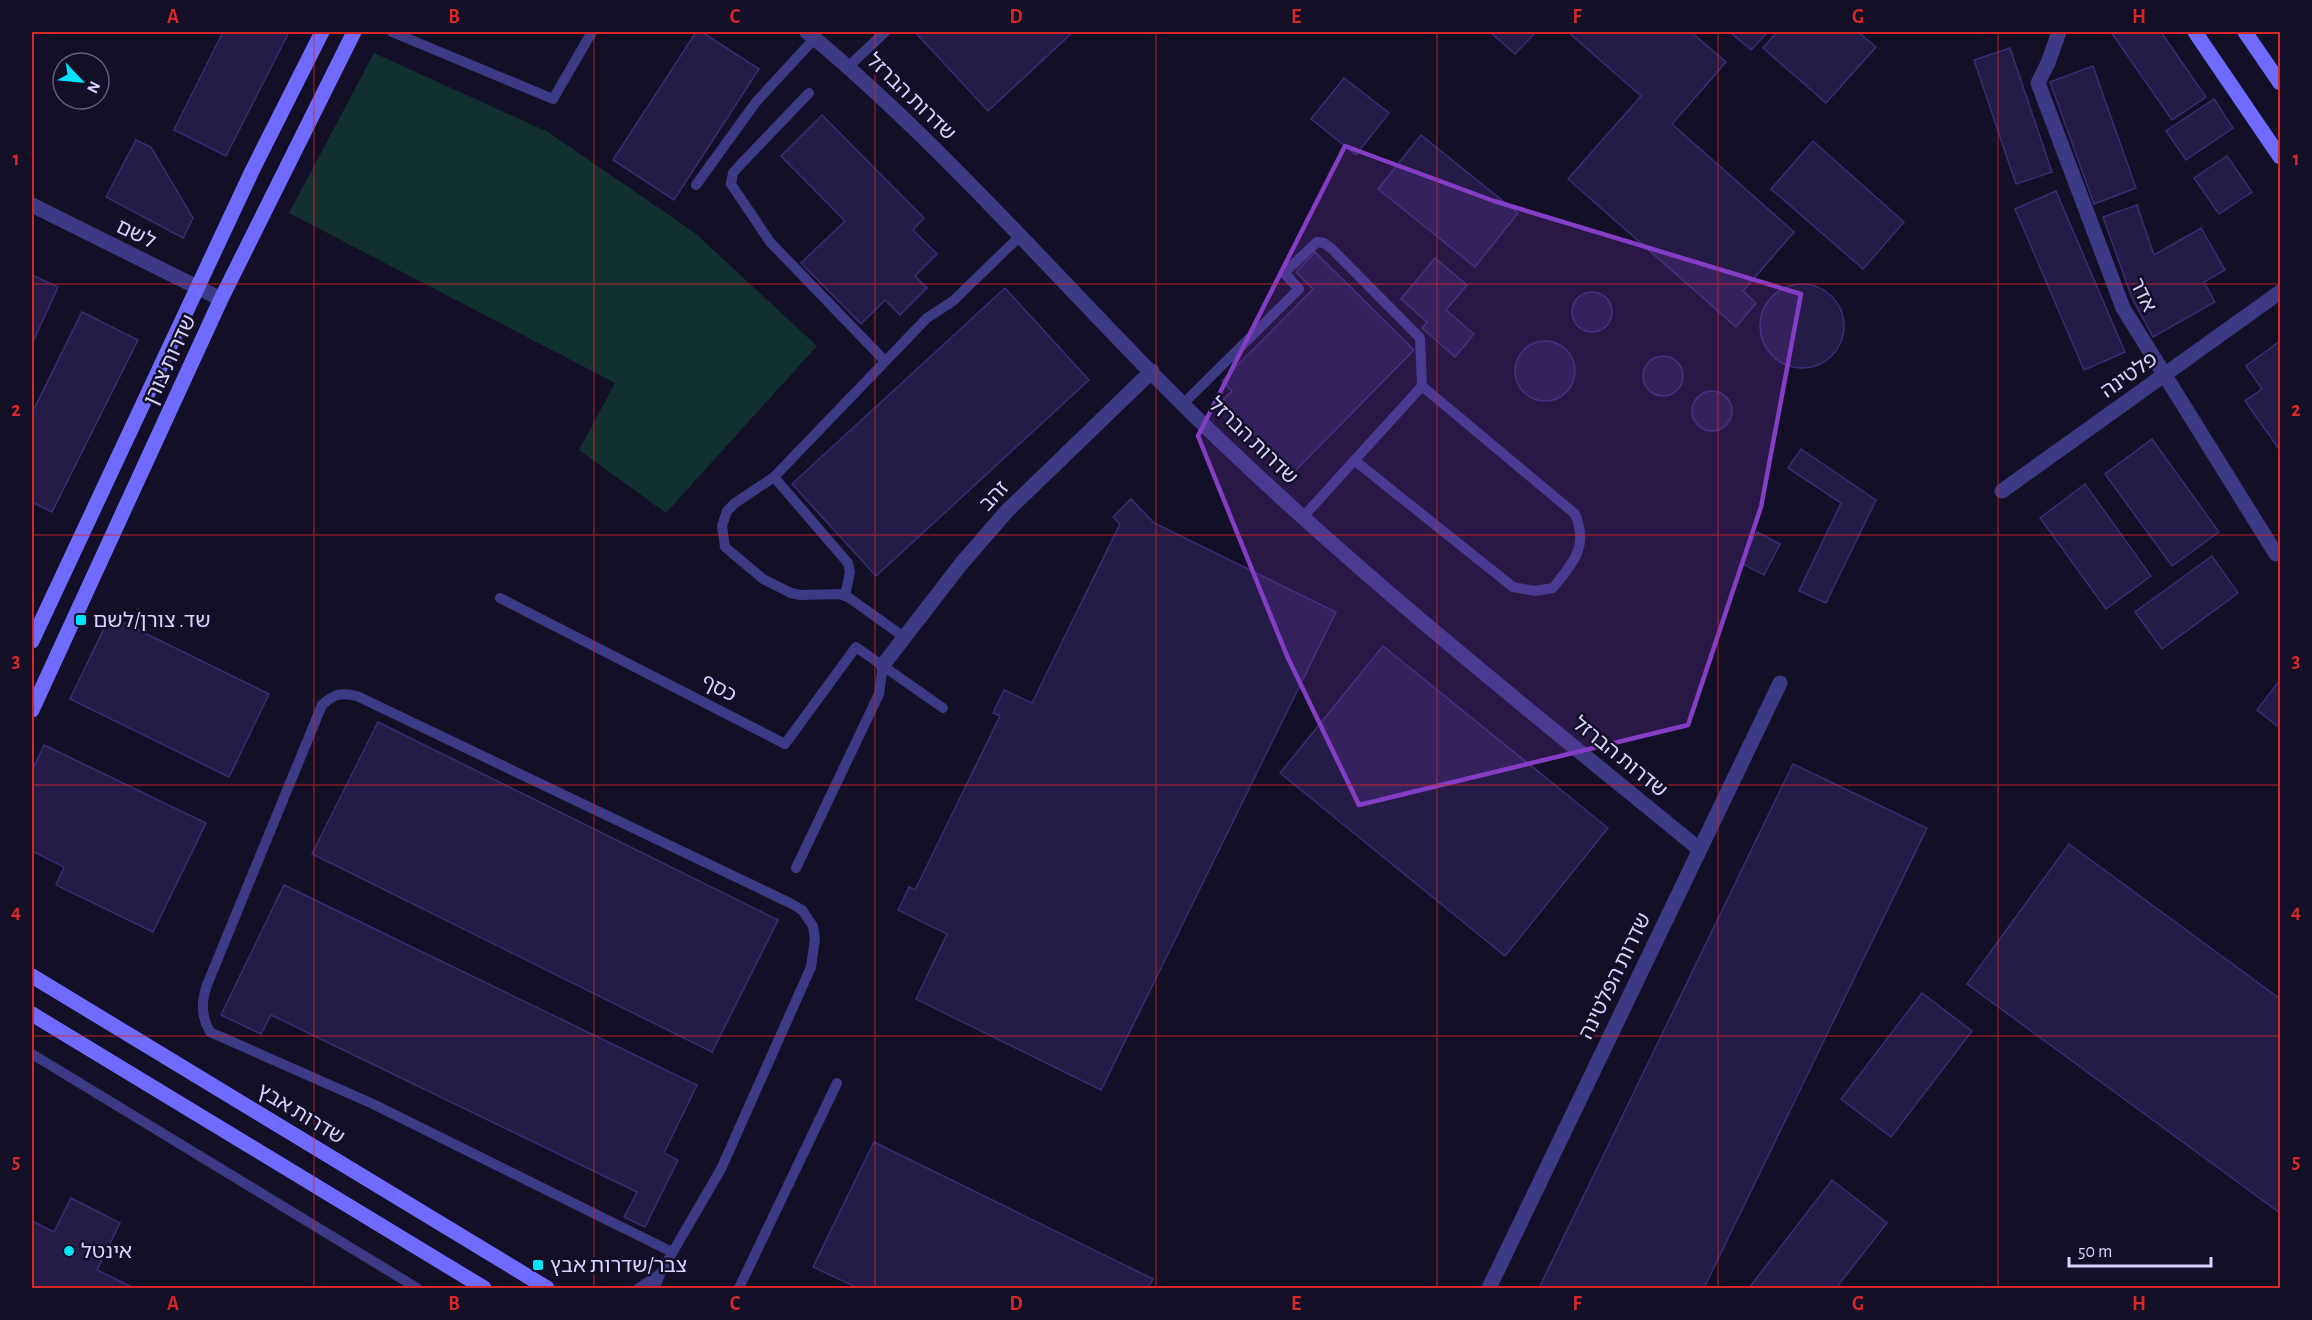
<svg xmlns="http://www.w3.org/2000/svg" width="2312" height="1320" font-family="'Alegreya Sans','Noto Sans Hebrew',sans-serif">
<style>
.green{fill:#12302f}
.building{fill:#241b47;stroke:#3b2d73;stroke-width:1.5}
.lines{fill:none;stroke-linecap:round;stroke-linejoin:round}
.lane{stroke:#3d3a85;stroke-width:10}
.street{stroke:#3d3a85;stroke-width:15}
.secondary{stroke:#6f6bff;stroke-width:15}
.marked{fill:#843dc5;fill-opacity:0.2;stroke:#843dc5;stroke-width:4.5;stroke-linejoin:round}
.grid{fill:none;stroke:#d62828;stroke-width:1.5;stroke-opacity:0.55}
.poi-dot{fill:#00e5ff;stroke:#130f26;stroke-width:2}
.labels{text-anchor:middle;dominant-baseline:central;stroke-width:5;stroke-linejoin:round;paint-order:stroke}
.street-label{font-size:21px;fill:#d9d4ff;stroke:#130f26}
.poi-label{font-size:21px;fill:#d9d4ff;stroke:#130f26;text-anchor:start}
.neatline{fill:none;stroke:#d62828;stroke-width:2}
.grid-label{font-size:20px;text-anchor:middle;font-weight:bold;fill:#d62828}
</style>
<rect width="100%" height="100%" fill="#130f26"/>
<path class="green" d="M374,53L548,132L695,233L817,346L666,513L579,450L615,383L289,213Z"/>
<g class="building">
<path d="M223,32H289L226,156L174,130Z"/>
<path d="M696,32H702L759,69L674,200L613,160Z"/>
<path d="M915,32H1073L988,111Z"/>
<path d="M1490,32H1536L1515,54Z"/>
<path d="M1568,32H1691L1726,62L1672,124L1794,232L1743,291L1756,303L1736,327L1568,179L1641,96Z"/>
<path d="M1730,32H1768L1751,50Z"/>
<path d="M1777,32H1858L1876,47L1826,103L1763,48Z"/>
<path d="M2111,32H2161L2206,97L2172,120Z"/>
<path d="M2010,48L2052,172L2016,184L1974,60Z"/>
<path d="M2093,66L2136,188L2094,204L2050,82Z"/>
<path d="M1344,78L1389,113L1356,155L1311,119Z"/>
<path d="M2214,99L2233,128L2186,160L2166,131Z"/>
<path d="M822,115L924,218L913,230L937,254L915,276L927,288L900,315L885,300L861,324L801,263L845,221L781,156Z"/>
<path d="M1421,135L1518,213L1475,267L1378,189Z"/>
<path d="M136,140L151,147L193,218L183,238L106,197Z"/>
<path d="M1813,141L1904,222L1863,269L1771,189Z"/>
<path d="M2227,156L2252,192L2219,214L2194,178Z"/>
<path d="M2056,191L2125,352L2084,370L2015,209Z"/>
<path d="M2137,205L2154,255L2201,228L2225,270L2204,282L2215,302L2153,337L2132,298L2103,217Z"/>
<path d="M1315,252L1414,350L1293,473L1221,402L1232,391L1222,381L1313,289L1296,272Z"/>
<path d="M1435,258L1467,285L1446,310L1474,334L1455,357L1422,328L1427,322L1401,299Z"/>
<path d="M32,275L58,287L32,344Z"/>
<circle cx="1802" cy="326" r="42"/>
<path d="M1005,288L1089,380L876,576L792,484Z"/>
<circle cx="1592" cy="312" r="20"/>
<path d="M82,312L138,340L52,512L32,502V413Z"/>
<path d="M2280,341V447L2279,449L2245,401L2262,389L2246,366Z"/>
<circle cx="1545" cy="371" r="30"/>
<circle cx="1663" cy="376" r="20"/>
<circle cx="1712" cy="411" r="20"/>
<path d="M2152,439L2219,532L2172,566L2105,474Z"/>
<path d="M1801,449L1876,500L1826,603L1799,591L1841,503L1788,468Z"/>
<path d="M2085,484L2151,576L2106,609L2040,518Z"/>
<path d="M1131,499L1154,523L1336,612L1101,1090L916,999L947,934L898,910L909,887L915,890L1000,716L993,713L1004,690L1032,703L1120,524L1113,517Z"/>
<path d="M1757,532L1780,544L1764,575L1741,563Z"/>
<path d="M2212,556L2238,593L2162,649L2135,612Z"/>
<path d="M110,616L269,694L229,777L70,699Z"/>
<path d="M1383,646L1608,828L1505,956L1280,773Z"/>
<path d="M2280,680V728L2257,710Z"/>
<path d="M378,722L778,920L712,1052L312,854Z"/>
<path d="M44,745L206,823L153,932L56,885L64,867L32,851V771Z"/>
<path d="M1793,764L1927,828L1704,1288H1539Z"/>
<path d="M2069,844L2280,999V1213L1967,984Z"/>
<path d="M284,885L697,1085L664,1153L678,1160L645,1227L624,1217L637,1192L271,1015L261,1034L221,1015Z"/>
<path d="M1922,993L1972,1031L1891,1137L1841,1099Z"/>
<path d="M874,1142L1153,1279L1148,1288H858L813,1267Z"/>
<path d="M1832,1180L1887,1223L1836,1288H1749Z"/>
<path d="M71,1198L120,1223L97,1270L134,1288H32V1221L54,1232Z"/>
</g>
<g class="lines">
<g class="lane">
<path d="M392,32L553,99L592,32"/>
<path d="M849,66L885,32"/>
<path d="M809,93L739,166L733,173L731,184L770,242L885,361"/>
<path d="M696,185L756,102L815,38"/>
<path d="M1184,403L1299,289L1284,273L1317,242L1324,243L1332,249L1420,338L1422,386"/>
<path d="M774,477L848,563L850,572L845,596"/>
<path d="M1303,517L1422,386L1575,514C1589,548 1573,562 1553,588L1535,591L1513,587L1354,460"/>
<path d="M500,598L785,744L856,647L943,708"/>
<path d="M904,637L848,597L840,594L800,595L791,593L763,579L725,547L722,526L727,511L735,503L774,477L927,318L953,301L1020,236"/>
<path d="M796,868L879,694L883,665"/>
<path d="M32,1054L417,1288"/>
<path d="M660,1274L721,1169L811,967L815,939L813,926L802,910L790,903L357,696C341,692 334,694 322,705L207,985C201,1002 201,1016 210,1032L373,1104L672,1252"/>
<path d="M639,1288L660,1274L655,1288"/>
<path d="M739,1288L837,1083"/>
</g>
<g class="street">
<path d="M807,32C959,158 1084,312 1227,447C1377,590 1539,718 1699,849"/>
<path d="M2059,32L2048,63L2038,83L2123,308L2276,554"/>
<path d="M32,205L221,299"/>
<path d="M2002,491L2280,292"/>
<path d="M883,665L961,564L1007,511L1152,371"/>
<path d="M1489,1288L1780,683"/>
</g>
<g class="secondary">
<path d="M2195,32L2280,157"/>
<path d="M2245,32L2280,83"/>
<path d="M32,641L252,171L322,32"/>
<path d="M32,710L221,299L354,32"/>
<path d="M32,976L547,1288"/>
<path d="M32,1014L484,1288"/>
</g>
</g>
<path class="marked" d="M1345,146L1494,201L1801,294L1761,507L1688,725L1359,805L1287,656L1198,436Z"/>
<path class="grid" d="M314,32V1288M594,32V1288M875,32V1288M1156,32V1288M1437,32V1288M1718,32V1288M1998,32V1288M32,284H2280M32,535H2280M32,785H2280M32,1036H2280"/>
<g class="poi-dot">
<rect x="75" y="614" width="12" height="12" rx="3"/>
<circle cx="69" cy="1251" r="6"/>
<rect x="532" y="1259" width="12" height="12" rx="3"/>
</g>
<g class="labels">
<g class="street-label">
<text transform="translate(911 97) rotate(44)">שדרות הברזל</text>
<text transform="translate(136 234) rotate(26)">לשם</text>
<text transform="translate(2143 295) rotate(64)">אדר</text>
<text transform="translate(170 360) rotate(-65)">שדרות צורן</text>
<text transform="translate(2129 375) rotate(-35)">פלטינה</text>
<text transform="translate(1253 441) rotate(44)">שדרות הברזל</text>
<text transform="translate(994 496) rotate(-47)">זהב</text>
<text transform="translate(719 688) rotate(27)">כסף</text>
<text transform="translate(1620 757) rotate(39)">שדרות הברזל</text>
<text transform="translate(1615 976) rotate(-64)">שדרות הפלטינה</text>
<text transform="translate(301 1114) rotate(31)">שדרות אבץ</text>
</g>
<g class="poi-label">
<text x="93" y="620">שד. צורן/לשם</text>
<text x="81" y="1251">אינטל</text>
<text x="550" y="1265">צבר/שדרות אבץ</text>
</g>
</g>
<rect width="2312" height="1320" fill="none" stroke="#130f26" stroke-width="66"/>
<g transform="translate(81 81) rotate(116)"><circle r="28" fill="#130f26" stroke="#625e7d" stroke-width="1.5"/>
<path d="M0-4.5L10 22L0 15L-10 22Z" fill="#00e5ff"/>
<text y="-9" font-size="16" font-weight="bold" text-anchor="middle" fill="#d9d4ff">N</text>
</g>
<path d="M2069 1257v9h142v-9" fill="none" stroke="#d9d4ff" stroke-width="3"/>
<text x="2078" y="1257" font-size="18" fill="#d9d4ff" stroke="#130f26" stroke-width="4.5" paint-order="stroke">50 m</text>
<rect x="33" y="33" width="2246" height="1254" class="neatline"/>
<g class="grid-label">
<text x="173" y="23">A</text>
<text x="454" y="23">B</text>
<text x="735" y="23">C</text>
<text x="1016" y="23">D</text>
<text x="1296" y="23">E</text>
<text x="1577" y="23">F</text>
<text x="1858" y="23">G</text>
<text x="2139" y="23">H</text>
<text x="16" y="165">1</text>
<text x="2296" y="165">1</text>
<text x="16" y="416">2</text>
<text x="2296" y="416">2</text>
<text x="16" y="667">3</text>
<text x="2296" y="667">3</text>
<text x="16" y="918">4</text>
<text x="2296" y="918">4</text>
<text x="16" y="1168">5</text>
<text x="2296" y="1168">5</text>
<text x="173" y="1310">A</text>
<text x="454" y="1310">B</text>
<text x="735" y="1310">C</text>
<text x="1016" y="1310">D</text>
<text x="1296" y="1310">E</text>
<text x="1577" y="1310">F</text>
<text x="1858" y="1310">G</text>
<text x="2139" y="1310">H</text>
</g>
</svg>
